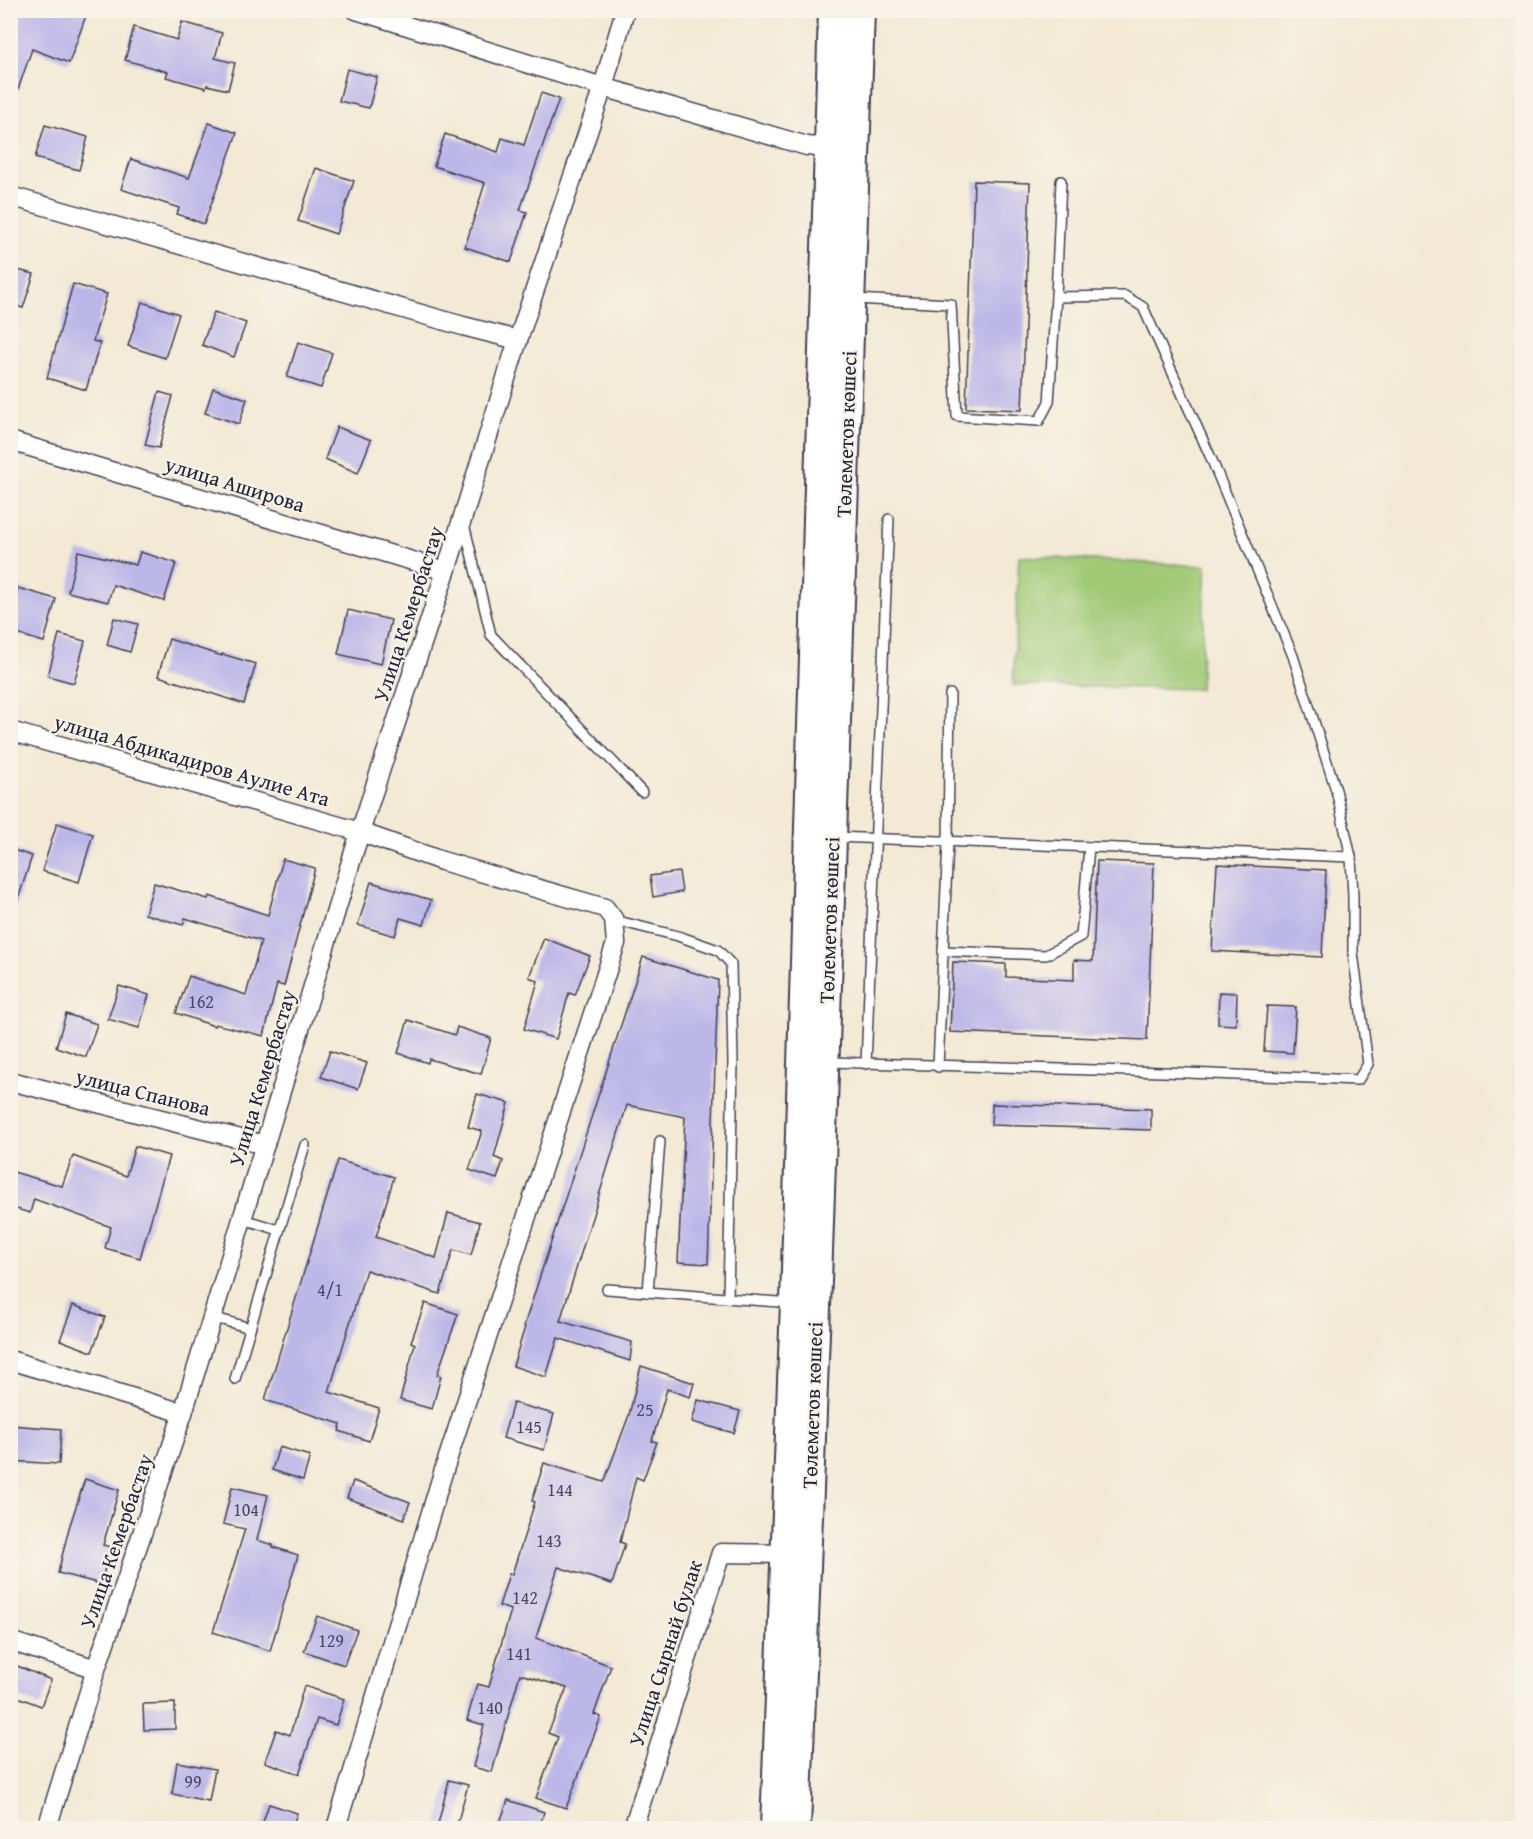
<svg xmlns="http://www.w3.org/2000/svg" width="1533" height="1839" font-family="'Gentium Book Plus',serif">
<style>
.green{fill:#9fc975;stroke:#607658;stroke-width:1.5}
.building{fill:#bdb7e8}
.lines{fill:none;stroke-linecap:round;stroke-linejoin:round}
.service-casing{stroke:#414052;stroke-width:12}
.minor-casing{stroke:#414052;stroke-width:21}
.primary-casing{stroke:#414052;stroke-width:32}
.service{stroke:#fff;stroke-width:9}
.minor{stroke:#fff;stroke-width:18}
.primary{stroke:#fff;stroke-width:28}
.labels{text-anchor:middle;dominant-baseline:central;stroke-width:4.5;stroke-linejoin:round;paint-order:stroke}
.number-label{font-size:18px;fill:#494766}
.street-label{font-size:21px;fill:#22223b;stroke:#f7f3e8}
</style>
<rect width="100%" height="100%" fill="#f7f3e8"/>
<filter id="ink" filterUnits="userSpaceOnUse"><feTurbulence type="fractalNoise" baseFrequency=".0167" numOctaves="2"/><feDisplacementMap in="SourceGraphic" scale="12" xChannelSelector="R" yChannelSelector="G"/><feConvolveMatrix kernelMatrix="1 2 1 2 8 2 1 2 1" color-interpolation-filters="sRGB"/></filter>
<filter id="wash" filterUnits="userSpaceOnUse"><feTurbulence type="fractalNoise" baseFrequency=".008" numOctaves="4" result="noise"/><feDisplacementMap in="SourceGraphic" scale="24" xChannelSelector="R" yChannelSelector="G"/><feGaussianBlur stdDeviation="1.35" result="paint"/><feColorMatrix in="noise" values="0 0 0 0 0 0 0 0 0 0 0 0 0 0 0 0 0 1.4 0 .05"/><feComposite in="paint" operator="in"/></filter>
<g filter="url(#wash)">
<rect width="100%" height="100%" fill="#f3e9d4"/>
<path class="green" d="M1019,556L1206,566L1200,689L1013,685Z"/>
<g id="blocks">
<g class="building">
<path d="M14,10H88L69,63L32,49L13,104H10V22Z"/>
<path d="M182,22L222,33L215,58L235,63L228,90L207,85L206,88L166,77L168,72L125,60L134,27L177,40Z"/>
<path d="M347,69L377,77L369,108L339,101Z"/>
<path d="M541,93L559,99L520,210L527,212L511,262L465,247L485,183L434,166L445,134L498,152L502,138L524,145Z"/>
<path d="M209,123L237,133L204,224L177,214L179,208L121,189L131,159L189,178Z"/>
<path d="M45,125L88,137L79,170L35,158Z"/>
<path d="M316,168L354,181L336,234L298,221Z"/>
<path d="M974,181L1030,183L1022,410L966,408Z"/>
<path d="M10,268L34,274L23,308L10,304Z"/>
<path d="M73,284L107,294L93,341L100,343L86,390L47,378Z"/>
<path d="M142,302L179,314L165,358L128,346Z"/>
<path d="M214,312L246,323L234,357L202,345Z"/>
<path d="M298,342L332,353L321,388L287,377Z"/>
<path d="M213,388L247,399L239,424L205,413Z"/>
<path d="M159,392L173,396L159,448L145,445Z"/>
<path d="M337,427L371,440L358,473L325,459Z"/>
<path d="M78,551L136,565L140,552L176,563L164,601L113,585L108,602L68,592Z"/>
<path d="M18,588L56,599L44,642L10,632V614Z"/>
<path d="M348,610L391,620L381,664L338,654Z"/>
<path d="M114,618L138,624L130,652L107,645Z"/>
<path d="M59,634L85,641L74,683L48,676Z"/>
<path d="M169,639L222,656V654L256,664L244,704L158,676Z"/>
<path d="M57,823L93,834L79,882L42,871Z"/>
<path d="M10,849L32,856L14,912L10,911Z"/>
<path d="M283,859L315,868L284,986L277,984L264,1036L215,1024L214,1026L176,1013L189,976L246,995L261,941L185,918L183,925L145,914L154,883L208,899L209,896L268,915Z"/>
<path d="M1097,861L1154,863L1147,1040L950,1032L953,962L1006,964V977L1074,980V960L1093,961Z"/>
<path d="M1217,864L1326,870L1322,957L1212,951Z"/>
<path d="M679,872L682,892L653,897L650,876Z"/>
<path d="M371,882L431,900L424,925L400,918L395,936L358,925Z"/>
<path d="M544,938L590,956L575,995L569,993L556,1039L524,1029L538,981L529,977Z"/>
<path d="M643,957L718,980L708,1264L678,1262L685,1117L627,1105L560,1321L632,1342L630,1361L558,1338L546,1377L513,1366L525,1327L524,1326Z"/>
<path d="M119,986L149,995L139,1028L108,1019Z"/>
<path d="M1219,992L1237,993L1236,1025L1218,1024Z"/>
<path d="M1267,1006L1296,1007L1293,1053L1264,1051Z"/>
<path d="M66,1014L97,1024L86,1057L56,1047Z"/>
<path d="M408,1020L455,1035L457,1027L491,1038L481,1074L429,1059L428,1063L398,1053Z"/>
<path d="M330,1051L367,1063L358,1089L321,1077Z"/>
<path d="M477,1094L509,1103L494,1157L503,1161L497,1179L469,1170L482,1131L468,1127Z"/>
<path d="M992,1104L1151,1109V1130L991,1125Z"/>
<path d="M135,1146L169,1156L140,1258L105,1248L111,1227L34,1199L30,1213L10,1207V1171L62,1186L73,1156L126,1176Z"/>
<path d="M338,1160L394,1177L376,1237L436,1258L448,1213L480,1222L471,1255L453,1250L440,1294L366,1270L329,1392L379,1408L369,1441L339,1431L341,1424L265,1400Z"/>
<path d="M425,1303L458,1314L437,1375L441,1376L432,1409L400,1400L415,1344L411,1342Z"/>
<path d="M73,1305L105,1317L92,1352L60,1340Z"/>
<path d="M641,1366L694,1383L690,1397L667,1389L652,1441L657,1442L643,1480L636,1477L620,1542L625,1544L612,1584L558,1567L536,1638L611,1666L594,1714L601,1717L566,1808L536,1798L558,1737L548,1733L567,1688L520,1674L492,1772L473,1767L484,1725L467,1720L477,1684L489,1687L511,1610L499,1606L509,1574H512L535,1502L532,1501L544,1463L604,1482L629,1415Z"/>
<path d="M698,1400L740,1411L734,1433L692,1422Z"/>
<path d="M513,1403L554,1414L544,1450L503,1438Z"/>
<path d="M10,1425L61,1429L59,1464L10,1461Z"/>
<path d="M279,1447L310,1456L303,1480L272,1470Z"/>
<path d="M85,1479L119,1490L103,1545L110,1547L101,1584L58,1573L69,1528Z"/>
<path d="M353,1481L410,1502L404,1519L347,1498Z"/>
<path d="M232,1487L268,1495L257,1540L273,1545V1547L298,1555L270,1651L213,1632L245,1529L223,1524Z"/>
<path d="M317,1616L357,1630L344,1665L304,1651Z"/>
<path d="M15,1665L51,1680L41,1706L10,1694V1677Z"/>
<path d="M304,1686L344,1699L336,1725L317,1719L299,1774L265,1762L276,1730L290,1735Z"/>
<path d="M175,1703V1729L144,1730L143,1704Z"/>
<path d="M177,1762L215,1769L209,1801L172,1794Z"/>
<path d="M449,1780L468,1785L456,1828H437Z"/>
<path d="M508,1800L544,1812L539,1828H498Z"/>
<path d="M269,1804L297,1813L292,1828H261Z"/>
</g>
</g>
</g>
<g filter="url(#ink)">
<use href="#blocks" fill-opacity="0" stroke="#414052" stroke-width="1.5"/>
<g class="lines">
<g class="service-casing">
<g id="service">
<path d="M1056,297L1061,181"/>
<path d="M854,299L951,304L957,416L1039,421L1049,402L1056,297L1125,296L1143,307L1211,458L1293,656L1336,790L1351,857"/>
<path d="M464,524L491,635L642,792"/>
<path d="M614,920L678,936L718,950L731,964L733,1063L728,1298"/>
<path d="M943,951L1046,955L1081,936L1089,847"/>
<path d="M829,1062L1163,1072L1358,1080L1368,1064L1353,953V896L1351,857L835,837"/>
<path d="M866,1064L889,519"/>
<path d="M938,1067L948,842L950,694"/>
<path d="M243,1219L279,1230"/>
<path d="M607,1289L792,1303"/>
<path d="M648,1292L660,1141"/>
<path d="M212,1317L250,1328"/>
<path d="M235,1379L305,1145"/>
</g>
</g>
<g class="minor-casing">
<g id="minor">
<path d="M356,10L603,87L807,146L838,149"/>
<path d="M10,196L463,326L518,340L603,87L625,10"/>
<path d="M10,441L446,571"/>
<path d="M10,731L360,832L442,861L605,908L614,920L616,943L442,1476L336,1828"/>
<path d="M10,1081L265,1145"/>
<path d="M10,1360L183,1413"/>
<path d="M10,1641L96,1669"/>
<path d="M47,1828L96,1669L183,1413L360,832L446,571L518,340"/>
<path d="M633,1828L721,1553L786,1554"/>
</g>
</g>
<g class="primary-casing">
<g id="primary">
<path d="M775,1828L795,1303L833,10"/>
<path d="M796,1828L817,1281L860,10"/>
</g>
</g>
<use href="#service" class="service"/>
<use href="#minor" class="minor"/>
<use href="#primary" class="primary"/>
</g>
</g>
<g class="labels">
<g class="number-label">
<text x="201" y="1001">162</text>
<text x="330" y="1289">4/1</text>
<text x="645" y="1409">25</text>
<text x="529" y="1426">145</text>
<text x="560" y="1489">144</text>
<text x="246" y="1509">104</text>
<text x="549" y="1540">143</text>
<text x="525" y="1597">142</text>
<text x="331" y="1640">129</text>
<text x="519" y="1653">141</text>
<text x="490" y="1707">140</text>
<text x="193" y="1781">99</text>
</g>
<g class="street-label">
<text transform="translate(846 434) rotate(-88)">Төлеметов көшесі</text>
<text transform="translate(235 484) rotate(17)">улица Аширова</text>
<text transform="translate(408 614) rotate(-72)">Улица Кемербастау</text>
<text transform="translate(192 760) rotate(16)">улица Абдикадиров Аулие Ата</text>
<text transform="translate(829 920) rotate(-88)">Төлеметов көшесі</text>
<text transform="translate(262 1078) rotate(-73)">Улица Кемербастау</text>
<text transform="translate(143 1092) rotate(14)">улица Спанова</text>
<text transform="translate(812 1405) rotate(-88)">Төлеметов көшесі</text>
<text transform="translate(116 1541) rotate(-71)">Улица Кемербастау</text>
<text transform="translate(665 1653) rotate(-72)">Улица Сырнай булак</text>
</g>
</g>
<rect width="1533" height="1839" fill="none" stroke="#f7f3e8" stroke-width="36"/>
</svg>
